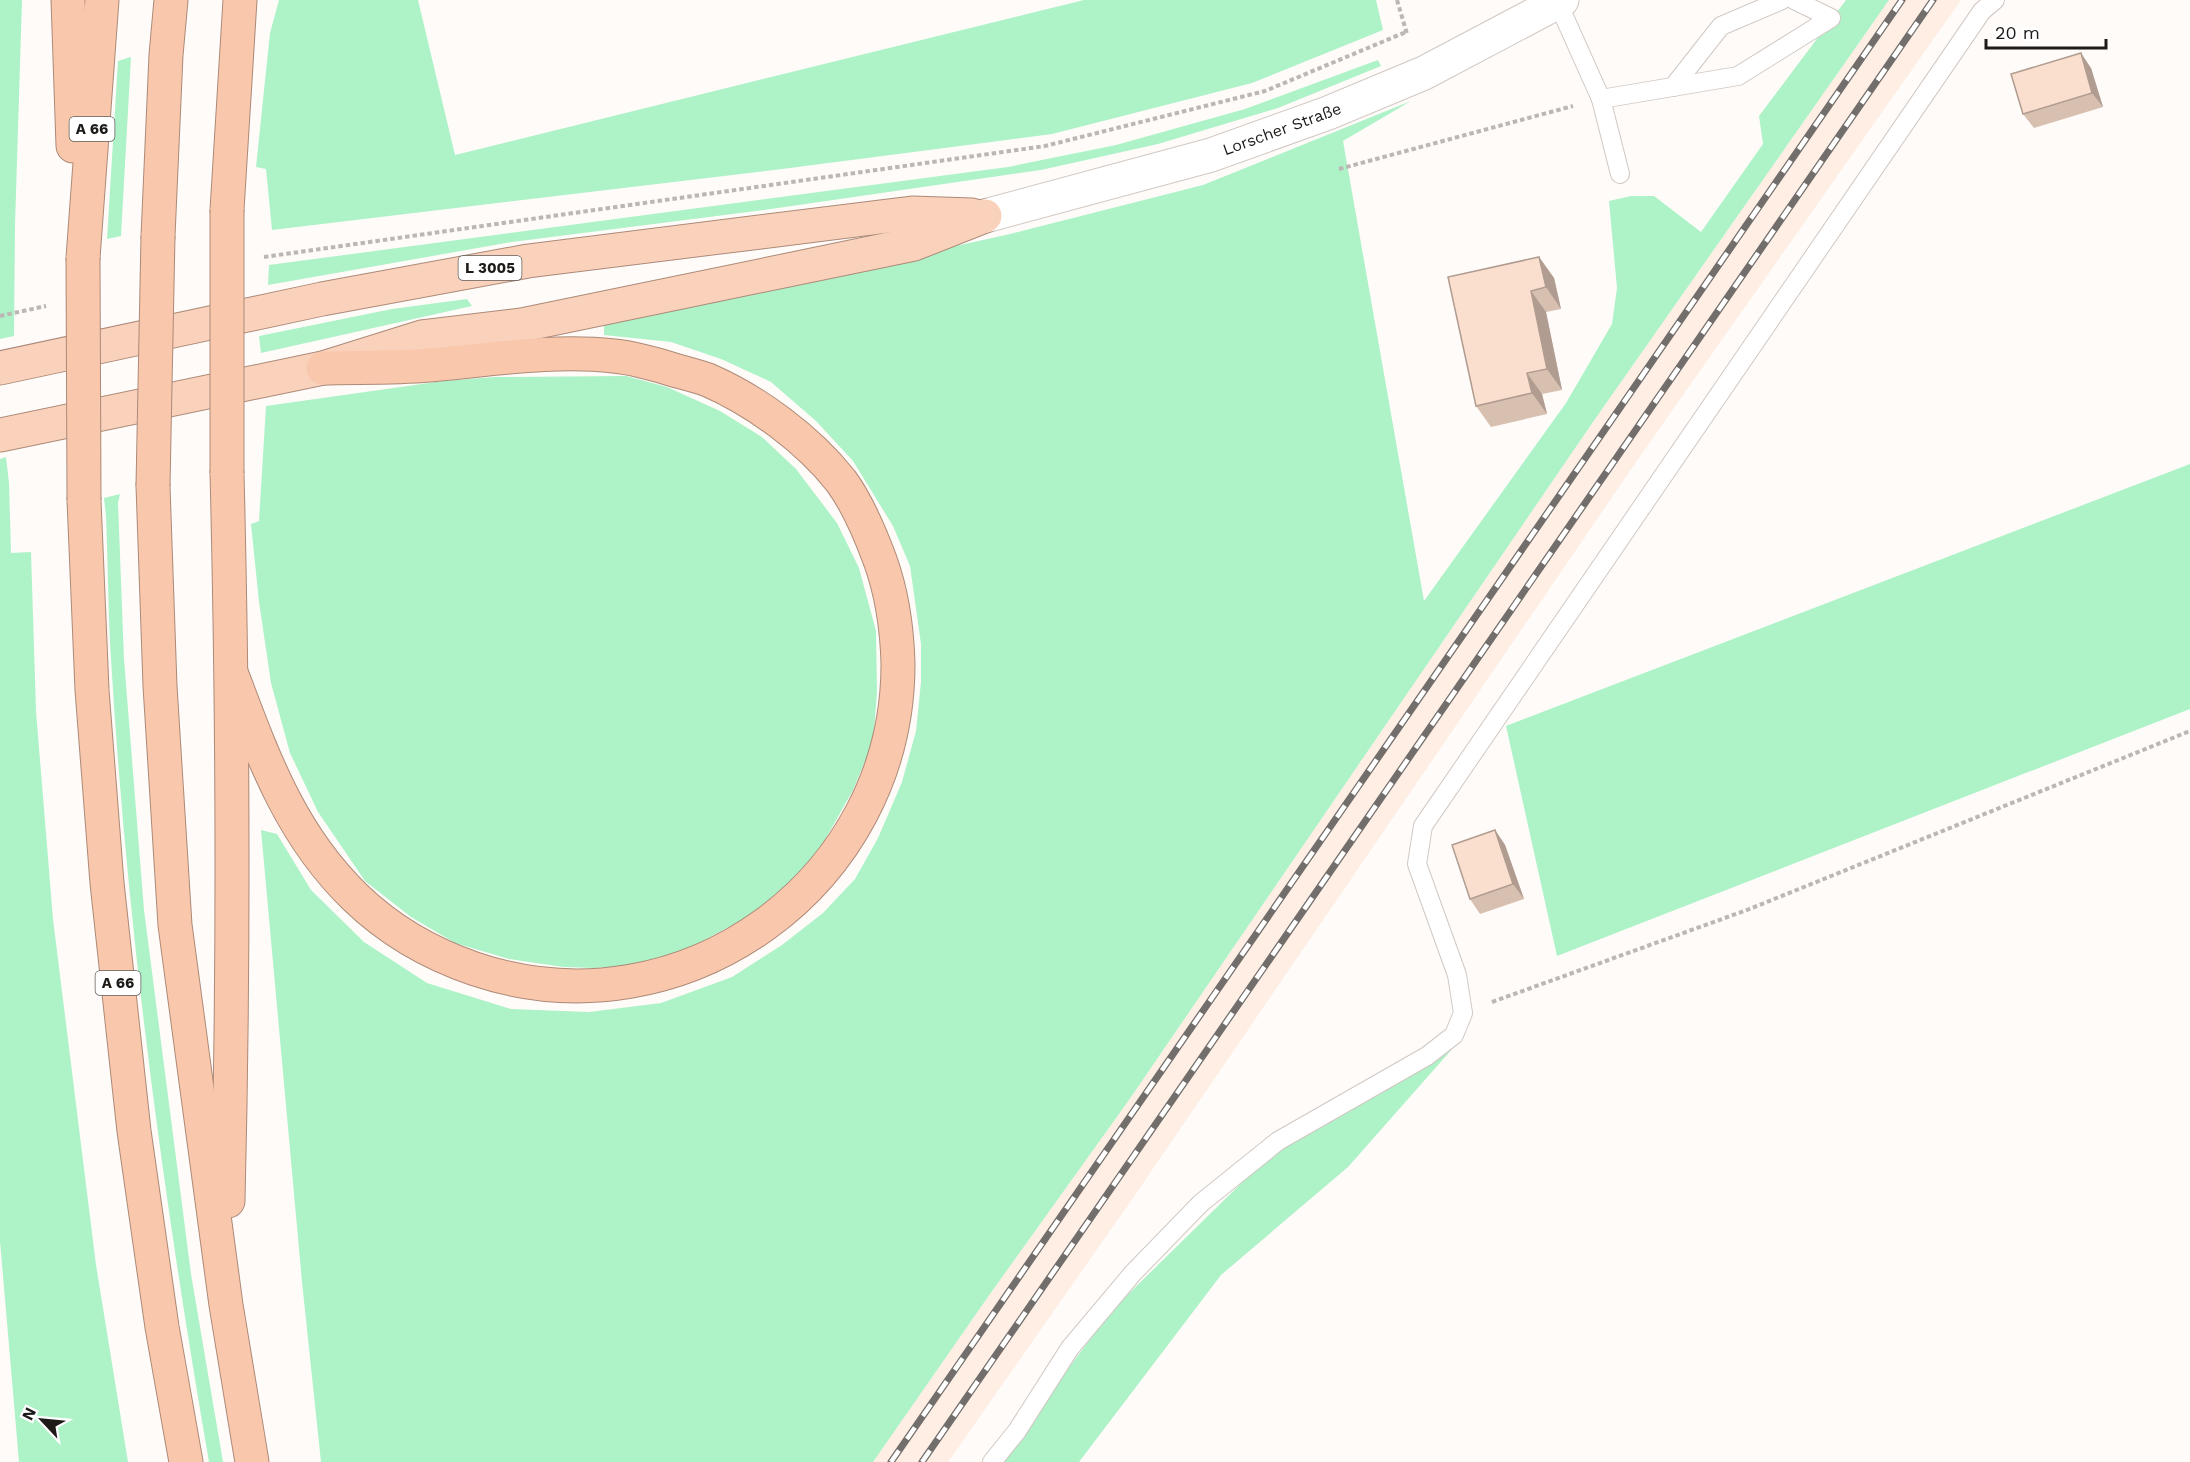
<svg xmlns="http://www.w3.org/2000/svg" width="2190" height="1462" font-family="'Work Sans',sans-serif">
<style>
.built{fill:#feeee4}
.green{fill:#aef2c8}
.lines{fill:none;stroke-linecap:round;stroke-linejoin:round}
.service-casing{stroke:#d1c8c3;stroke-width:20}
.secondary-casing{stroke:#d1c8c3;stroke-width:35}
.trunk-casing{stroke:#ac8a78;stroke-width:35}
.motorway-casing{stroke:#ac8a78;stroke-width:35}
.path{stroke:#bab7b5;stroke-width:4;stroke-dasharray:4.5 3;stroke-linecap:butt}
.service{stroke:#fff;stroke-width:18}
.secondary{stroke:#fff;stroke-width:33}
.trunk{stroke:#fad2bc;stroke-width:33}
.motorway{stroke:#f9c7ac;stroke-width:33}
.rail-casing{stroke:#716e6c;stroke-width:7}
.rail{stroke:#fff;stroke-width:4.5;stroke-dasharray:14;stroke-linecap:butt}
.motorway-bridge-casing{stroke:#ac8a78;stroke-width:35;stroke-linecap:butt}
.motorway-bridge{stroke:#f9c7ac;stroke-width:33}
.wall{fill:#d8c0b1}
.shaded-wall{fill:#b09c90}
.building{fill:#fbdfce;stroke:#b09c90;stroke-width:1.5}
.labels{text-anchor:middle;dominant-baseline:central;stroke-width:6;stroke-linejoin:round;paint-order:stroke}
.shield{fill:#fff;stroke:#615f5d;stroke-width:1.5}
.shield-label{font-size:15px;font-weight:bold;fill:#1d1a18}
.street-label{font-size:16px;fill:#1d1a18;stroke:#fff}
</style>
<rect width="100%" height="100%" fill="#fefbf9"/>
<path class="built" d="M1889,0H1961L1645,449L1135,1195L948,1462H873L990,1294L1129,1100L1593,422Z"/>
<g class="green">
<path d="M0,0H22L15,225L14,336L0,339Z"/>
<path d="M279,0H418L455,155L1084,0H1376L1383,30L1252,83L1052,134L782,169L272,230L266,169L256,167L270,33Z"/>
<path d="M1846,0H1889L1593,422L1129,1100L990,1294L873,1462H321L302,1282L261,830L277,834L311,890L364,942L427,983L511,1009L589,1012L661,1003L732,977L782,945L823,913L855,879L878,838L902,782L916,731L921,682V644L910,566L893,526L853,461L816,421L771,382L721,359L671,342L604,335V324L1010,234L1203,185L1411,101L1343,141L1424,601L1566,403L1612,324L1617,288L1609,201L1631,196H1654L1701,232L1763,144L1759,116Z"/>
<path d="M131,57L121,236L107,239L118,61Z"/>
<path d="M1378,60L1381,66L1278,108L1158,144L1041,170L764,210L512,242L268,285L269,265L1008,167L1116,145L1245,109Z"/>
<path d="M467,299L472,306L261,353L259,336L392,309Z"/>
<path d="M626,376L667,387L720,411L762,437L796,469L837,523L859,568L876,631L877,693L873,742L853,790L821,847L791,882L755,913L678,954L639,965L595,968L563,967L509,959L455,943L411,917L365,881L318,812L290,753L271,683L259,602L251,524L259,521L266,406L443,381L495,377Z"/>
<path d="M6,457L9,483L11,553L31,552L36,711L53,919L96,1265L128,1462H19L0,1241V459Z"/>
<path d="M2190,464V709L1557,956L1506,726Z"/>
<path d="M120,494L118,503L124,659L144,910L191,1274L223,1462H209C163,1196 127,928 111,659C108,612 108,564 106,516L104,498Z"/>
<path d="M1461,1039L1348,1167L1221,1275L1079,1462H998L1112,1310L1267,1158Z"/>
</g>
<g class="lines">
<g class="service-casing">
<g id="service">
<path d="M1558,3L1601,99L1620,174"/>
<path d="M1673,87L1721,26L1782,0"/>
<path d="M1601,99L1738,76L1831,18L1794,0"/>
<path d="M992,1462L1017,1431L1070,1348L1133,1273L1201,1203L1278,1141L1427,1056L1454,1035L1463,1013L1457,975L1417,864L1423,826L1982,11L1995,0"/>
</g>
</g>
<g class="secondary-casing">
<path id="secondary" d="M985,216L1211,155L1328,113L1424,73L1562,0"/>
</g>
<g class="trunk-casing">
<g id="trunk">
<path d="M0,368L322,299L528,261L912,213L972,215"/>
<path d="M0,435L323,368L422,337L522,325L914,244L985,216"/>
</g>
</g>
<g class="motorway-casing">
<g id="motorway">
<path d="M68,0L73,146"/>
<path d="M227,210L240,0"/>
<path d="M158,236L166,55L171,0"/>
<path d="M83,258L102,0"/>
<path d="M227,473C233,715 234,958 228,1201"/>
<path d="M153,486L160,686L175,925L226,1305L252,1462"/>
<path d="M84,500L92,690L107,883L134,1131L162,1327L186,1462"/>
<path d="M232,675C263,757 290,834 355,897C389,930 431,954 475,969C683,1039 899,882 898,663C897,628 892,593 880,560C870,533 858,504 841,481C808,439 756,401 708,380C697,376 685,373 674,370C655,364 634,358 614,356C552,349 490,360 429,365C394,368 358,367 323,368"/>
</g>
</g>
<g class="path">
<path d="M1397,0L1407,34"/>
<path d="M1339,169L1573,106"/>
<path d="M264,257L1045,146L1265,91L1406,32"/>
<path d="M0,316L46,306"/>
<path d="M1492,1002L1747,910L2190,731"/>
</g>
<use href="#service" class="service"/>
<use href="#secondary" class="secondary"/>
<use href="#trunk" class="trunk"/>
<use href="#motorway" class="motorway"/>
<g class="rail-casing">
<g id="rail">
<path d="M891,1462L1902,0"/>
<path d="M922,1462L1933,0"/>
</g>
</g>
<use href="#rail" class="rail"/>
<g class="motorway-bridge-casing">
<g id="motorway-bridge">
<path d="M227,210V473"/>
<path d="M83,258L84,500"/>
<path d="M153,486L158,236"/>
</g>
</g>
<use href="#motorway-bridge" class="motorway-bridge"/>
</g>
<g class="wall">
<path d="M2091,68L2103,107L2034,128L2023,114Z"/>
<path d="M1539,257L1554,278L1561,309L1546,312L1562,390L1542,394L1547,414L1491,427L1476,406Z"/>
<path d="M1495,830L1505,845L1524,899L1480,914L1470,899Z"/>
</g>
<g class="shaded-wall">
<path d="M2081,53L2091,68L2103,107L2092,93Z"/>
<path d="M1539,257L1554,278L1561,309L1546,287Z"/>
<path d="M1531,291L1546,312L1562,390L1547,369Z"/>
<path d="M1527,373L1542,394L1547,414L1532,393Z"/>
<path d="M1495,830L1505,845L1524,899L1513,884Z"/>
</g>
<g class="building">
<path d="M2081,53L2092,93L2023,114L2011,74Z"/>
<path d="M1539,257L1546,287L1531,291L1547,369L1527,373L1532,393L1476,406L1448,277Z"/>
<path d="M1495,830L1513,884L1470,899L1452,845Z"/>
</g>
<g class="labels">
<g class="shield">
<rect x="69.5" y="117" width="45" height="24" rx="4.5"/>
<rect x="458.5" y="256" width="63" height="24" rx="4.5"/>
<rect x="95.5" y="971" width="45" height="24" rx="4.5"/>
</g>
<g class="shield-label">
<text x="92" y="129">A 66</text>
<text x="490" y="268">L 3005</text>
<text x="118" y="983">A 66</text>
</g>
<g class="street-label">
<text transform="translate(1282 129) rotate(-20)">Lorscher Straße</text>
</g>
</g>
<g transform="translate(42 1420) rotate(296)" stroke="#ffffff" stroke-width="4.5" paint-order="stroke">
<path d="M0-4.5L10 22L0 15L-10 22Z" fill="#1d1a18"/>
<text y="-9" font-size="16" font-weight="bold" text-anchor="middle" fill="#1d1a18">N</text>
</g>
<path d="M1986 39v9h120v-9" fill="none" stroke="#1d1a18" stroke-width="3"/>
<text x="1995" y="39" font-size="18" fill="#1d1a18" stroke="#ffffff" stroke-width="4.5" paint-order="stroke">20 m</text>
</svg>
